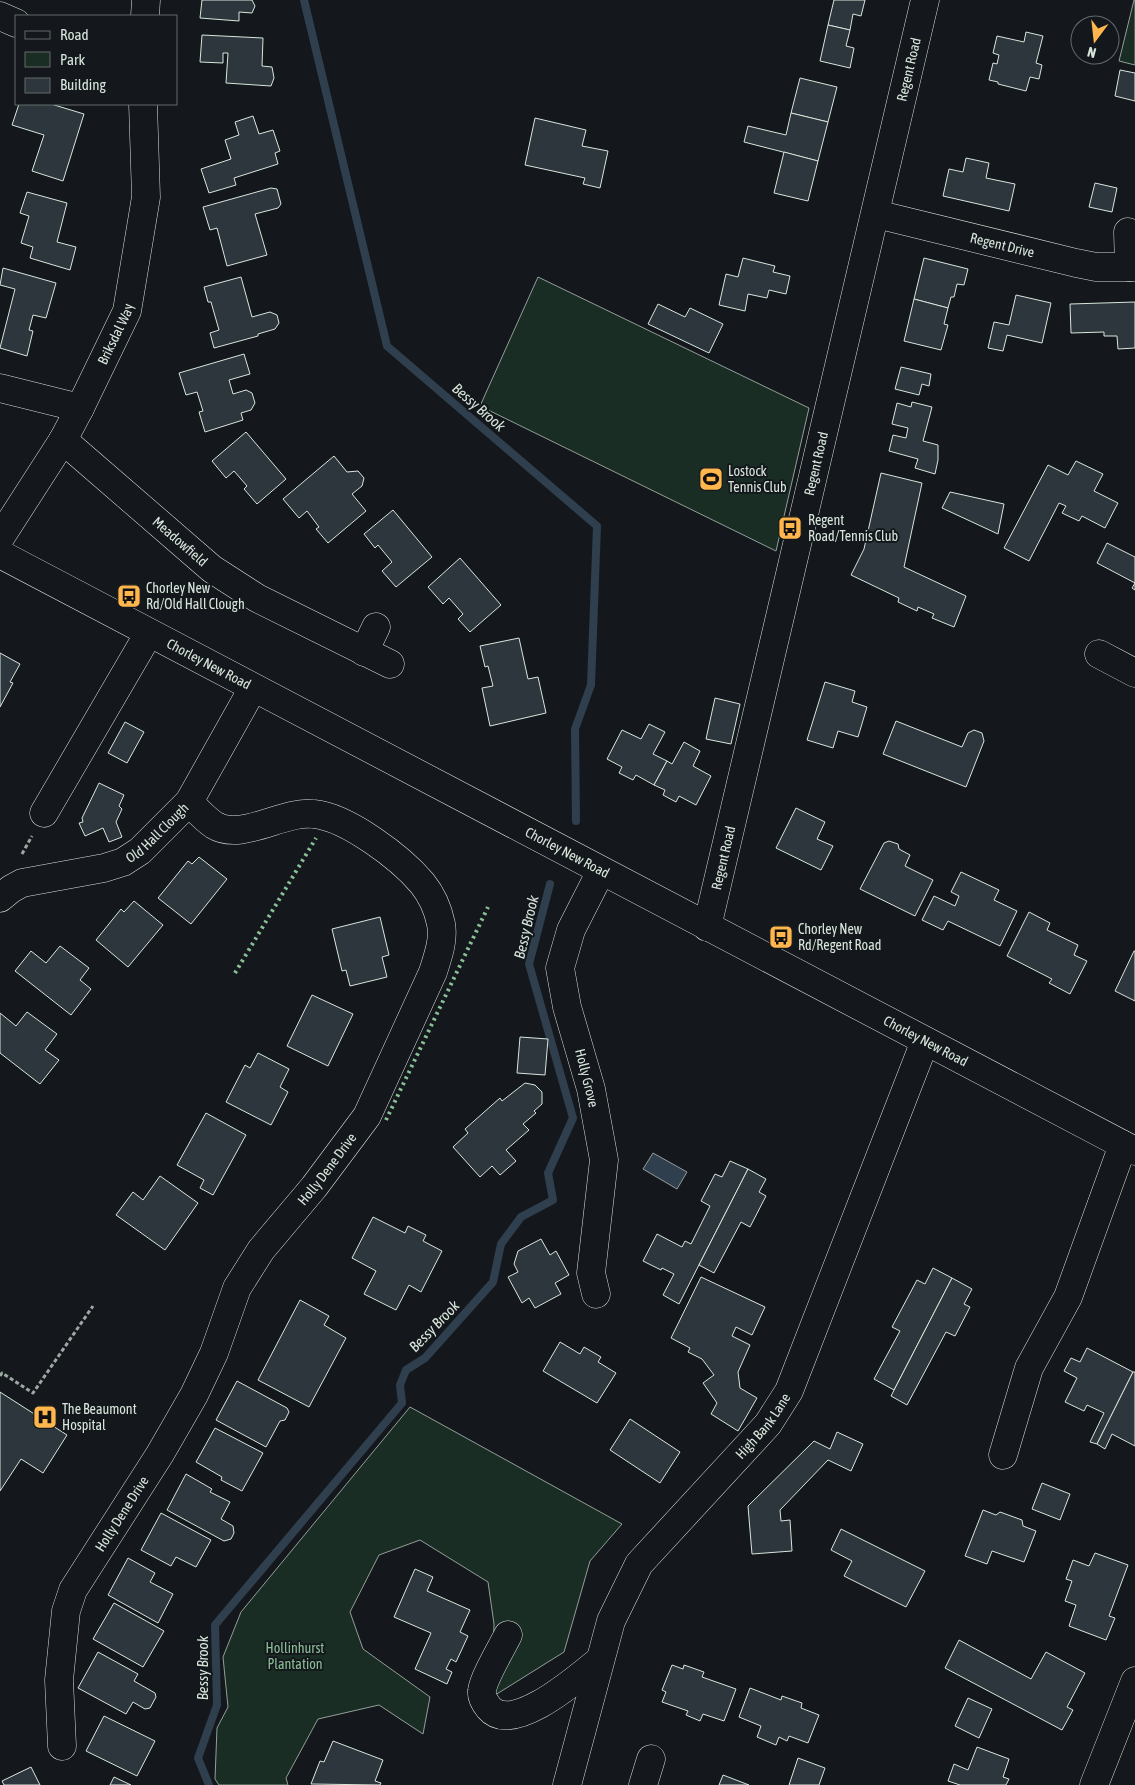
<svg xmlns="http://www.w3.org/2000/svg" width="1135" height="1785" font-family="'Asap Condensed',sans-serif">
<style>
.green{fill:#1a2d24;stroke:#939e99}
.water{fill:#2f3f4d;stroke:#939e99}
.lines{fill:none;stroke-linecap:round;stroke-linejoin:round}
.stream{stroke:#2f3f4d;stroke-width:8}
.building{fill:#2c363c;stroke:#d8e6dc}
.minor-casing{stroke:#d8e6dc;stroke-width:29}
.highway-casing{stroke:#d8e6dc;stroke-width:29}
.path{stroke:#9da8a2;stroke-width:3;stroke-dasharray:4 2.5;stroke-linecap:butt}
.minor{stroke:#14181c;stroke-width:28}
.highway{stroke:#14181c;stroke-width:28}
.hedge{stroke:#8ac095;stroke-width:4;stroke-dasharray:2.5 4;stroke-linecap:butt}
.labels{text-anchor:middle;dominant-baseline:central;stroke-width:4;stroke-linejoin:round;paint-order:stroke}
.street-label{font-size:14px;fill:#d8e6dc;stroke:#14181c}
.poi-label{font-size:14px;fill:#d8e6dc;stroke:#14181c;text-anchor:start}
.park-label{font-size:14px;fill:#8ac095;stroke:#14181c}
.water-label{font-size:15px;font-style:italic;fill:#d8e6dc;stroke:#14181c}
</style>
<rect width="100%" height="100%" fill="#14181c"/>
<g class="green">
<path d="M1134,0H1135V65L1119,61Z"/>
<path d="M538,277L809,408L776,551L480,406Z"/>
<path d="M410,1407L622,1524L590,1561L564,1652L492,1697L494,1624L488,1582L420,1540L379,1555L350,1612L363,1649L430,1697L423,1734L379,1705L318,1719L286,1778L288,1785H219L215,1779L217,1728L228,1707L223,1657L241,1612Z"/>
</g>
<path class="water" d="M653,1153L687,1172L677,1189L643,1169Z"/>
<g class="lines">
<g class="stream">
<path d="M304,0L387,346L597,526L591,685L575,729L576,821"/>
<path d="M209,1785L198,1758L217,1705L215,1625L402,1403L400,1385L406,1370L425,1358L493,1282L501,1244L521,1217L553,1200L548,1173L573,1118L529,964L550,884"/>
</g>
</g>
<g class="building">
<path d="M202,0H252L255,6L252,13L239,12V21L200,18Z"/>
<path d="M834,0H865L861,16L853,14L850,30L828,25Z"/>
<path d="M828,25L850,30L846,46L854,48L850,68L820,61Z"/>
<path d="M1026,32L1043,36L1036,63L1042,65L1039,79L1030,77L1026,91L998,84V82L989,80L993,63L997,64L999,55L993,53L997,36L1024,42Z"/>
<path d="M202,35L263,38L262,66L272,67L274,78L271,86L226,83L228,53H223V63L200,62Z"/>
<path d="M1120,70L1135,73V101L1115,96Z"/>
<path d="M800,78L837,87L828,122L791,113Z"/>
<path d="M19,104H51L84,114L63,181L32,171L44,135L12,125Z"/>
<path d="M791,113L828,122L818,161L744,142L748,126L786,135Z"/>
<path d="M253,116L259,134L273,130L280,151L275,153L278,164L234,178L236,185L209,193L201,169L231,159L225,140L239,135L235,122Z"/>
<path d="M535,118L586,130L582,146L608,151L600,188L583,184L585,178L525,165Z"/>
<path d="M784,152L818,161L808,201L774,193Z"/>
<path d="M966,158L989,163L986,178L1015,184L1009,211L943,196L949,169L963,172Z"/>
<path d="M1095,183L1117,188L1112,212L1089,207Z"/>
<path d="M271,188L277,189L281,204L278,208L255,214L267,255L227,266L217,228L210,230L203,207Z"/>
<path d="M27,192L67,203L57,242L76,247L70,270L30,258L33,247L21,243L29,216L20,213Z"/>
<path d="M743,258L775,266L773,272L790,276L786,294L769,290L767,298L748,294L745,311L719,305L726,274L738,277Z"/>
<path d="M924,258L968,269L964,285L957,284L954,297H951L948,308L914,299Z"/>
<path d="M3,268L56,283L46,318L33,315L29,330L33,331L27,356L0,348L15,289L0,285Z"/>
<path d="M241,277L252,317L270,312L277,315L279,323L275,329L258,334V336L214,348L210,333L219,330L211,302H208L204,287Z"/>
<path d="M1016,295L1051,303L1042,343L1007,335L1003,351L988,348L994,322L1009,325Z"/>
<path d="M914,299L948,308L944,324L948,325L941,350L904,341Z"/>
<path d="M1135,302V348L1118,349L1117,336H1104V332L1071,333L1070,304Z"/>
<path d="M658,304L685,317L690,308L723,324L709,353L648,324Z"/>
<path d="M244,354L250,374L229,380L233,394L246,390L252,393L255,403L251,410L241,413L243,420L205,432L199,412L203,411L197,392L186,395L179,373Z"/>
<path d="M901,367L931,374L929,386L922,384L919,395L895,389Z"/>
<path d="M912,402L932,407L923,441L938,445V460L935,474L915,468L918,459L889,451L893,435L906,438L908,428L892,424L897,403L911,407Z"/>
<path d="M246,432L286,479L257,504L244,489L247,486L234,471L226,478L212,461Z"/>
<path d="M334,456L347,472L358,471L364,478L362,486L352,494L366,511L328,543L316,529L319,527L307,511L299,518L283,499Z"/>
<path d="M1076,461L1103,474L1094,491L1118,503L1105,528L1082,516L1079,521L1062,513L1066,506L1059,503L1029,561L1004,548L1048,465L1068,475Z"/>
<path d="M881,473L922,483L904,567L966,596L954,627L932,618L934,614L918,607L917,611L898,602L899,598L851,575L864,549Z"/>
<path d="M950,492L1004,504L998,534L942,508Z"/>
<path d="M393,510L432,557L396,587L382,571L392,562L378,545L375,548L364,534Z"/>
<path d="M1107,543L1135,557V590L1132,588L1135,583L1097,563Z"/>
<path d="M460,558L501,605L470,632L458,619L463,614L449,598L443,604L428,587Z"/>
<path d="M519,638L528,679L538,677L546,713L490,726L482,688L493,686L488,666L485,667L480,646Z"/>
<path d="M0,653L20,664L10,682L13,683L0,707Z"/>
<path d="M825,682L855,691L852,702L867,707L858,737L838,731L833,748L807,740Z"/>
<path d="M715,698L740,704L731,744L706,739Z"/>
<path d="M896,721L962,747L968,733L974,730L982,733L984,741L966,787L883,754Z"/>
<path d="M125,722L144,732L127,763L108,753Z"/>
<path d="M649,724L665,732L653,754L667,761L654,785L636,775L633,780L619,773L622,767L607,759L622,730L641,739Z"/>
<path d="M684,742L700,751L693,766L711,776L696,805L679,796L676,802L663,795L665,790L654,785L667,761L672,764Z"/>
<path d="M99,783L124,795L119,806L122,809L116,822L122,837L109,842L103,828L85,836L79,823L83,822L82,818Z"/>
<path d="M796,808L825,822L817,839L833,846L821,870L776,848Z"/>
<path d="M889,841L898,844L899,849L910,855L905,866L933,880L915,916L860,889L884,843Z"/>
<path d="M199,857L227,879L191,924L158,898L188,861L192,864Z"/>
<path d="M961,872L999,890L994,900L1017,911L1000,946L948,921L943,930L922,920L934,896L955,906L959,896L951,892Z"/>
<path d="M134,901L163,925L128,967L96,940L121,909L124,912Z"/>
<path d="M1029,912L1050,923L1047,930L1078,945L1074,955L1087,961L1070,994L1049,983L1052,979L1007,956Z"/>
<path d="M380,917L389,955L382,957L387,977L350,986L346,970L342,971L332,929Z"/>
<path d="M60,946L89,968L80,980L91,989L71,1015L15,971L31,951L46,963Z"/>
<path d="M1134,951H1135V1001L1115,991Z"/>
<path d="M312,995L353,1014L328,1066L287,1046Z"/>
<path d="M27,1012L57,1034L45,1050L59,1060L40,1084L0,1053V1013L16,1026Z"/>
<path d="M520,1037L548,1039L545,1075L517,1073Z"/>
<path d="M258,1053L289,1069L280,1087L288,1092L271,1125L226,1102L245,1065L250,1068Z"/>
<path d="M525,1083L535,1085L542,1092V1104L534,1111L536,1113L523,1124L529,1130L506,1150L516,1161L500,1175L492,1166L480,1177L453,1147L468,1133L465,1129L500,1098L502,1101Z"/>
<path d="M206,1113L246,1135L213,1195L200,1188L204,1180L177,1165Z"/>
<path d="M730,1161L748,1169L679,1304L663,1295L674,1274L662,1268L661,1270L643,1261L657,1234L682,1247L685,1241L691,1244L710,1206L701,1201L715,1174L722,1177Z"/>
<path d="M748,1169L766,1179L759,1192L766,1196L750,1227L741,1222L714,1273L699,1265Z"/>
<path d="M160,1176L198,1203L165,1250L116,1215L133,1192L143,1200Z"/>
<path d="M373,1217L405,1233L408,1226L426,1235L423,1241L442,1251L421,1292L409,1285L396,1310L364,1294L376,1271L352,1258Z"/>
<path d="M541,1239L550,1255L556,1251L569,1275L555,1283L561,1294L535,1308L529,1298L522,1303L508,1277L518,1272L514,1264L518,1251Z"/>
<path d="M933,1268L952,1278L894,1390L874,1379L900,1331L892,1327L917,1280L925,1284Z"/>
<path d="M701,1277L765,1307L752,1335L736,1327L732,1336L750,1345L738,1372L740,1388L757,1398L738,1431L711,1414L717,1403L703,1383L714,1375L702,1359L688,1352L690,1348L671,1338Z"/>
<path d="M952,1278L972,1289L964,1304L970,1307L955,1336L946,1332L907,1405L891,1396Z"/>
<path d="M300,1300L329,1316L324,1325L346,1338L309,1407L258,1380Z"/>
<path d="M560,1342L580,1354L584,1347L601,1357L598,1362L616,1373L597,1403L543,1371Z"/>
<path d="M1087,1348L1133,1372L1097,1444L1090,1442L1104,1413L1087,1405L1084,1411L1065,1402L1077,1378L1064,1371L1071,1358L1080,1362Z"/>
<path d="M1133,1372H1135V1446L1112,1434L1105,1449L1097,1444Z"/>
<path d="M237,1381L287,1408L289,1412L285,1420L280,1421L266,1447L216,1420Z"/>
<path d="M0,1392L67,1435L43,1473L21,1459L0,1491Z"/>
<path d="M630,1419L680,1452L660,1483L610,1450Z"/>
<path d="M215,1428L263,1453L242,1491L221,1480L222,1477L196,1462Z"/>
<path d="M837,1432L863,1444L851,1471L828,1460L780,1510L781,1521L790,1520L792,1551L752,1554L748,1506L814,1441L830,1449Z"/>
<path d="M186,1474L212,1489L210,1492L230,1502L221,1519L233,1526L234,1533L231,1539L224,1541L167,1510Z"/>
<path d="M1042,1483L1070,1494L1060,1520L1032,1509Z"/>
<path d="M983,1510L996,1515L1000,1512L1022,1520L1023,1526L1036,1531L1024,1562L992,1551L987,1564L965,1556Z"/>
<path d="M161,1513L211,1540L196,1567L176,1557L171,1566L141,1550Z"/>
<path d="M841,1529L925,1571L906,1607L844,1576L852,1561L831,1550Z"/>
<path d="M1095,1553L1128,1565L1109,1616L1115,1618L1106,1640L1069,1626L1076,1605L1065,1601L1072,1581L1066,1579L1073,1560L1089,1566Z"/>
<path d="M128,1558L155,1573L150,1582L173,1594L158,1623L108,1595Z"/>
<path d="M415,1569L433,1577L427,1591L470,1610L460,1632L468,1636L456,1662L451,1659L446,1669L452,1672L447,1684L415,1669L431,1633L394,1617Z"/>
<path d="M114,1603L164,1631L143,1667L93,1639Z"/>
<path d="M959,1640L1031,1679L1046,1652L1085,1673L1067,1707L1073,1710L1062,1730L945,1668Z"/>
<path d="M98,1652L138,1674L134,1681L155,1693L156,1697L150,1708L145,1709L133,1702L126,1714L78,1688Z"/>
<path d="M672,1665L683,1669L684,1665L704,1672L702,1677L736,1689L724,1721L703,1714L700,1721L686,1715L688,1711L662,1702L666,1692L662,1690Z"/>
<path d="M750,1688L781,1700L782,1696L802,1703L801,1708L819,1715L808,1743L789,1736L787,1741L779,1737L776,1745L757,1737L761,1726L739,1717Z"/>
<path d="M968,1698L992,1709L979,1738L955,1726Z"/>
<path d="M104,1716L155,1741L137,1776L86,1751Z"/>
<path d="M333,1741L383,1760L375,1781L381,1783L380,1785L311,1784L320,1761L324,1762Z"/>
<path d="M977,1747L1009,1759L1003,1777L1009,1779L1006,1785H960L948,1781L954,1764L968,1770Z"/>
<path d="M798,1758L825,1768L819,1785H789Z"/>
<path d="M31,1767L40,1785H4L2,1781Z"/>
<path d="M723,1775L749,1785H719Z"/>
<path d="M114,1777L131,1785H110Z"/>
</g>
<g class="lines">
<g class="minor-casing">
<g id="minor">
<path d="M0,16L16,23"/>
<path d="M145,16L146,0"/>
<path id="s1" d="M876,214L1076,263L1096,267H1135"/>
<path d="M1128,232L1129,267"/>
<path d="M0,388L80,408"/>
<path id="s2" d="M63,440L212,569L257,598L390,664"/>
<path id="s3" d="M0,538L63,440L80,408L127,311L146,197L143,104"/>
<path d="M364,652L376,627"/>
<path d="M1099,654L1135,673"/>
<path d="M44,813L149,633"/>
<path id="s4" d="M0,898L11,889L22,883L104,868L123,862L140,851L189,802L253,688"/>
<path id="s5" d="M707,927L925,0"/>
<path d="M596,1294L591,1273L604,1160L591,1089L567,1007L560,968L571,930L601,871"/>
<path d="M1003,1455L1029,1368L1068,1297L1123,1145"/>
<path d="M508,1635C502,1647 483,1679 482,1691C481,1697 485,1703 489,1708C513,1736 580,1676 600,1660"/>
<path id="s6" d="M62,1746L59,1680L66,1611L73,1590L160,1454L194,1395L214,1353L237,1288L261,1250L314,1187L367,1116L433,972C438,956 444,940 441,924C438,909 431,894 422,883C401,858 347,817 314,814C284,810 242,842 214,825C205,819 197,810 189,802"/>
<path id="s7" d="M567,1785L611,1621L639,1564L768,1424L789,1391L925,1041"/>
<path d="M643,1785L651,1759"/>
<path d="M1094,1785L1135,1681"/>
</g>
</g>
<g class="highway-casing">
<g id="highway">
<path id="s8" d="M0,554L1135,1151"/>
</g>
</g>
<g class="path">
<path d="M22,854L32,836"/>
<path d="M0,1376L2,1373L33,1393L93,1306"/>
</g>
<use href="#minor" class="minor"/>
<use href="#highway" class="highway"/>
<g class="hedge">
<path d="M235,973L316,838"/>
<path d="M386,1120L488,907"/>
</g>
</g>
<defs>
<g id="stadium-square" transform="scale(1.25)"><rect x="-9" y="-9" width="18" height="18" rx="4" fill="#ffb74d" stroke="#14181c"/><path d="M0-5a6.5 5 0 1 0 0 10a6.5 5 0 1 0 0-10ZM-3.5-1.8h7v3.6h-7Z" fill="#111"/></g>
<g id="bus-square" transform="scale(1.25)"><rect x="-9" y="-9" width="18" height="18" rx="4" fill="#ffb74d" stroke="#14181c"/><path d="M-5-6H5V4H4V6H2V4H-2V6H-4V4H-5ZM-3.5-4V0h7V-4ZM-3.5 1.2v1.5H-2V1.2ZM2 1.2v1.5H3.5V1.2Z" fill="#111"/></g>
<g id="hospital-square" transform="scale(1.25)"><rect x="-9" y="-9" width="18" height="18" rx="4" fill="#ffb74d" stroke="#14181c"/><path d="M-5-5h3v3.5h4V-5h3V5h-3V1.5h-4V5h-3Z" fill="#111"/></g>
</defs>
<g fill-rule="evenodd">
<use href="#stadium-square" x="711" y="479"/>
<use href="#bus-square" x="790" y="528"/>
<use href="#bus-square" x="129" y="596"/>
<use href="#bus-square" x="781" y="937"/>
<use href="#hospital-square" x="45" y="1417"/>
</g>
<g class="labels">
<g class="street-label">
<text stroke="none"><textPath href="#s5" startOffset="881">Regent Road</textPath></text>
<text stroke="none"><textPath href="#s1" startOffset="130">Regent Drive</textPath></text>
<text stroke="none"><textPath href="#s3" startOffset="235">Briksdal Way</textPath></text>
<text stroke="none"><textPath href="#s5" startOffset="476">Regent Road</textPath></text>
<text stroke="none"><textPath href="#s2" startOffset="155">Meadowfield</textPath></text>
<text stroke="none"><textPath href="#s8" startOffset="236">Chorley New Road</textPath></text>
<text stroke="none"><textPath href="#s4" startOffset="175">Old Hall Clough</textPath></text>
<text stroke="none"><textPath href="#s8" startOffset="641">Chorley New Road</textPath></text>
<text stroke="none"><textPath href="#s5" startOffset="71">Regent Road</textPath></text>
<text stroke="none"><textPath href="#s8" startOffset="1046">Chorley New Road</textPath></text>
<text transform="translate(587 1078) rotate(76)">Holly Grove</text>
<text stroke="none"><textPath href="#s6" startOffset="652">Holly Dene Drive</textPath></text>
<text stroke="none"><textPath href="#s7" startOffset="419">High Bank Lane</textPath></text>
<text stroke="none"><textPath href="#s6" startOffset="248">Holly Dene Drive</textPath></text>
</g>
<g class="poi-label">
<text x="728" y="471">Lostock<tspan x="728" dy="16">Tennis Club</tspan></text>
<text x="808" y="520">Regent<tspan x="808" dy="16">Road/Tennis Club</tspan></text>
<text x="146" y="588">Chorley New<tspan x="146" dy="16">Rd/Old Hall Clough</tspan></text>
<text x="798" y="929">Chorley New<tspan x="798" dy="16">Rd/Regent Road</tspan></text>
<text x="62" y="1409">The Beaumont<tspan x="62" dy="16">Hospital</tspan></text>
</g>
<g class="park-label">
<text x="295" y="1648">Hollinhurst<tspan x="295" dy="16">Plantation</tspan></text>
</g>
<g class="water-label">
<text transform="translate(479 407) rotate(41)">Bessy Brook</text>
<text transform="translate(526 927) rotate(-77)">Bessy Brook</text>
<text transform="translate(434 1326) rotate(-46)">Bessy Brook</text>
<text transform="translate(202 1668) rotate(-90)">Bessy Brook</text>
</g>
</g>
<rect x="15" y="15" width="162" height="90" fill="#14181c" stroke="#626a69"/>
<rect x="25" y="31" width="25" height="8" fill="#14181c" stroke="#626a69"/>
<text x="60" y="40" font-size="15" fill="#d8e6dc">Road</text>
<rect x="25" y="52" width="25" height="15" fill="#1a2d24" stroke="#626a69"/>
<text x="60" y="65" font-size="15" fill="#d8e6dc">Park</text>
<rect x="25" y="78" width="25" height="15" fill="#2c363c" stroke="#626a69"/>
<text x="60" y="90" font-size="15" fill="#d8e6dc">Building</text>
<g transform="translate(1095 40) rotate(195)"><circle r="24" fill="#14181c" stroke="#626a69"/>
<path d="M0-4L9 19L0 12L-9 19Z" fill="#ffb74d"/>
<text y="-8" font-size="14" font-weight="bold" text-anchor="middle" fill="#d8e6dc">N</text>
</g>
</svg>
